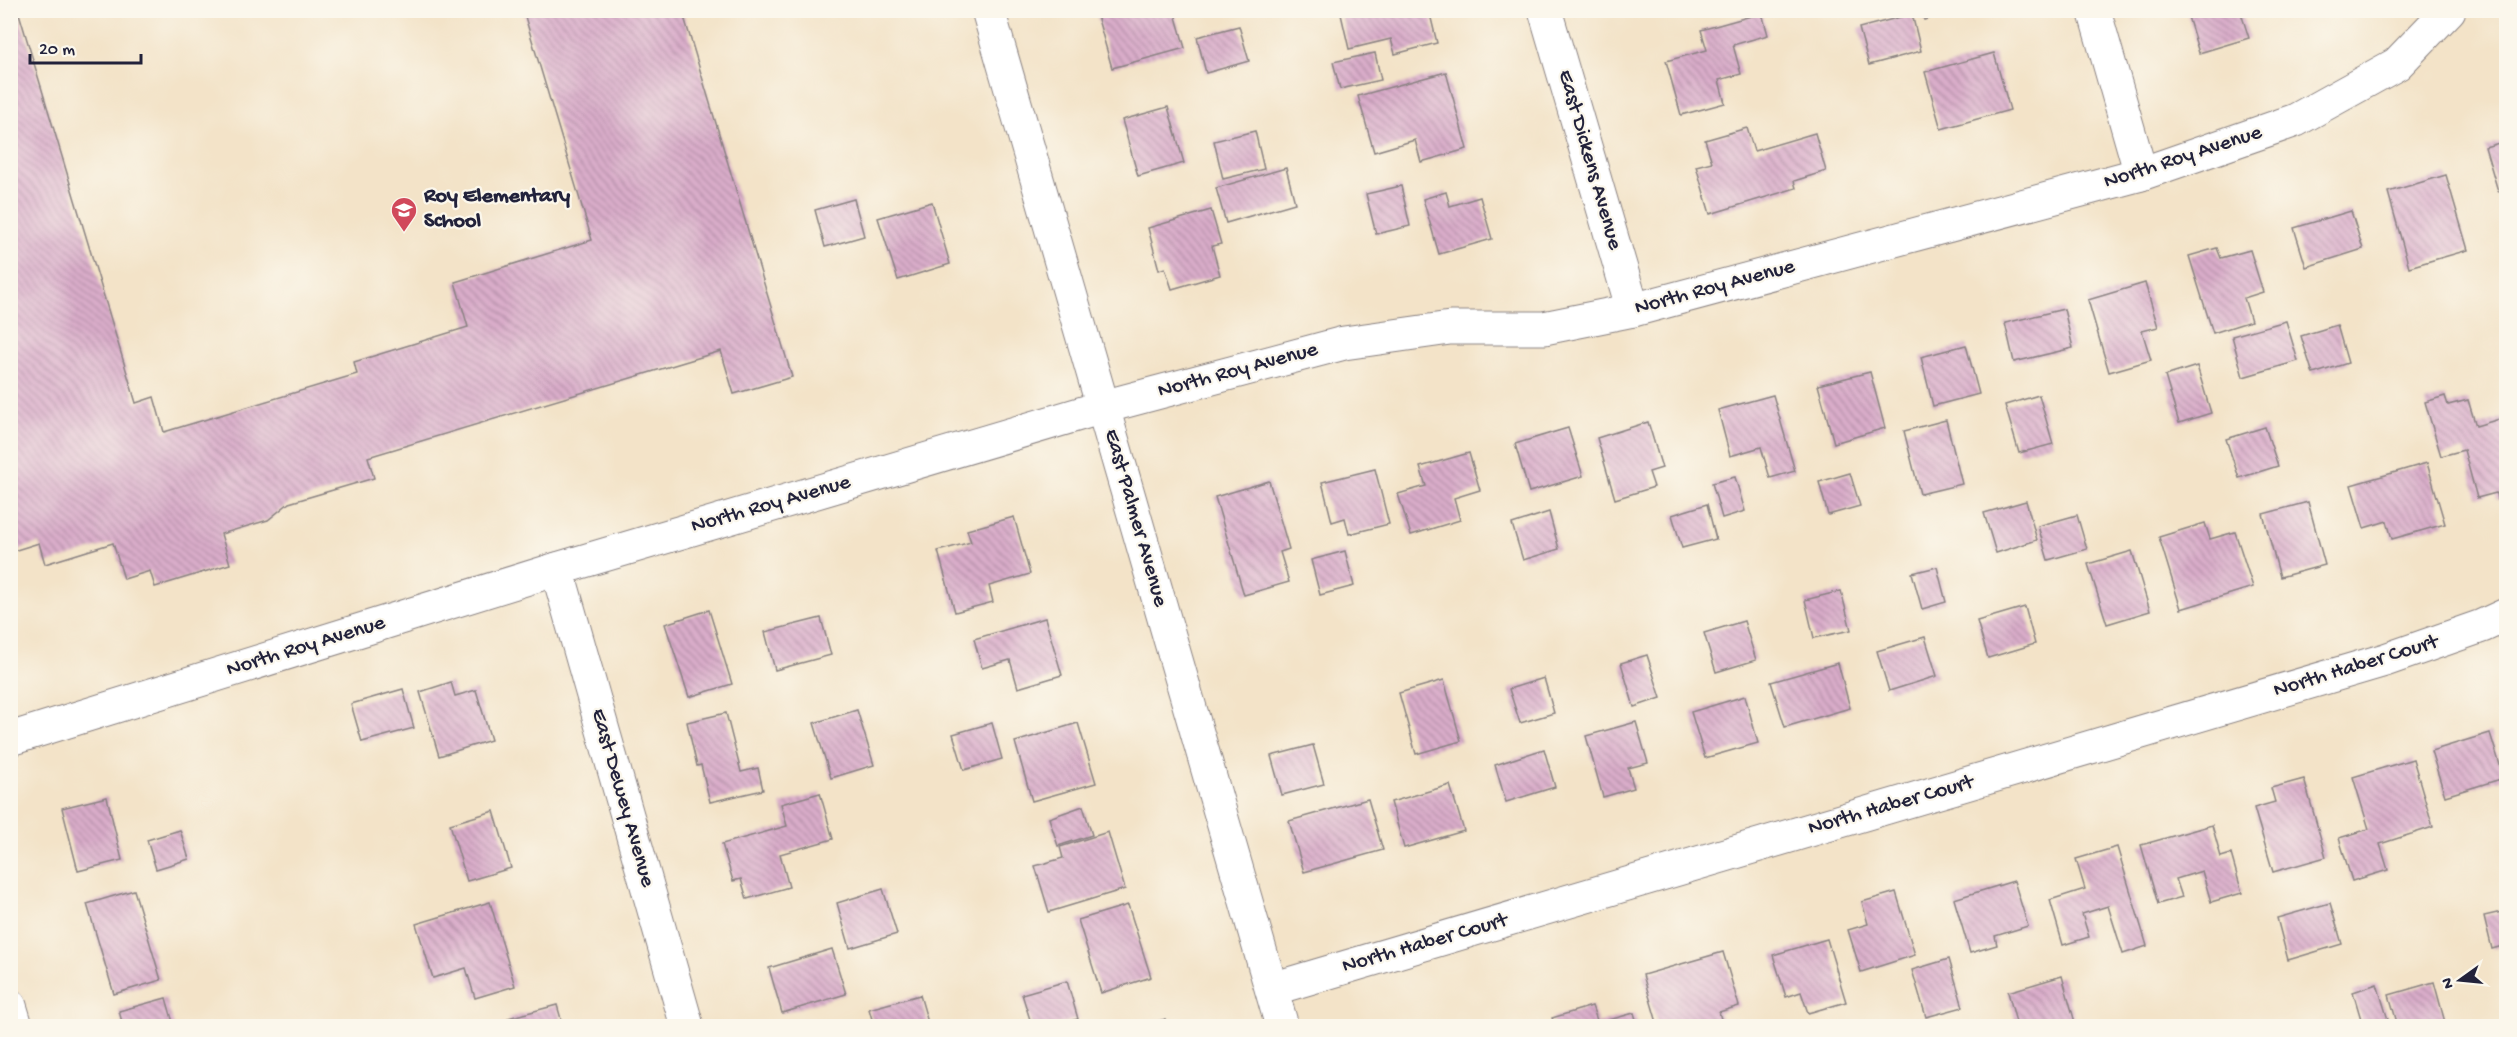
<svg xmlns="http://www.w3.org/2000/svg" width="2517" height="1037" font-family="'Gochi Hand',sans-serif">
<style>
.building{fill:url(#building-back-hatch)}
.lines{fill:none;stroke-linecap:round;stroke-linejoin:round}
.minor-casing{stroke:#8a8282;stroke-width:35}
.minor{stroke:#fff;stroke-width:33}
.labels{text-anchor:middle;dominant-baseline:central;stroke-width:4.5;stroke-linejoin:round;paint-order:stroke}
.street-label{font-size:22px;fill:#22223b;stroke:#fbf7ec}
.poi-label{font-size:22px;font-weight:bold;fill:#22223b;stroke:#fbf7ec;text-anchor:start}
</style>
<defs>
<pattern id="building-back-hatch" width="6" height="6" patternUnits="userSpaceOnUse" patternTransform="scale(1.5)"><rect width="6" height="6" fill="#daadca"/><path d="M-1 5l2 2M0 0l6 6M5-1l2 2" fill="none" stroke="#b08ca5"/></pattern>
</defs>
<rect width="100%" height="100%" fill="#fbf7ec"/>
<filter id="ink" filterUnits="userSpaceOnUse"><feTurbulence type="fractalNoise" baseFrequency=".0167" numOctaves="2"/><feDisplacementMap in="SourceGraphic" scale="12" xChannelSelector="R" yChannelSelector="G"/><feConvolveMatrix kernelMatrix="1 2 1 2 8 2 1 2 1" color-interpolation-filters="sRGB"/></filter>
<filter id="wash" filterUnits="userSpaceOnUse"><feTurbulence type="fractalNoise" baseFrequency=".008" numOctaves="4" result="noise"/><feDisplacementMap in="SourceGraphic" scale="24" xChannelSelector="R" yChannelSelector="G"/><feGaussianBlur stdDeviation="1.35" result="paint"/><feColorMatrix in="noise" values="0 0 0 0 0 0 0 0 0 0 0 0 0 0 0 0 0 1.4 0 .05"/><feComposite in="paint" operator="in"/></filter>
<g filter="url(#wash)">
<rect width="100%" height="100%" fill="#f3e3c8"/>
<g id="blocks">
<g class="building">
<path d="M10,10H18L136,403L154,397L164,432L357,374L354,362L468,327L455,282L592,240L523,10H682L792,377L734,394L721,351L368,457L374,478L289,503L268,520L221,534L230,564L155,587L150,571L124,579L113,543L45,564L39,543L10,552Z"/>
<path d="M1103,10H1174L1185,48L1112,68L1096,12Z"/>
<path d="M1340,10H1429L1437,43L1395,54L1391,39L1349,49Z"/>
<path d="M1921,10H1955V11L1924,20Z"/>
<path d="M2186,10H2240L2249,38L2199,53Z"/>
<path d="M1762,13L1768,35L1733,45L1741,74L1719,80L1725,103L1681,115L1666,61L1707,50L1701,30Z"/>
<path d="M1912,14L1921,51L1869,65L1859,28Z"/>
<path d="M1239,26L1249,61L1206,73L1197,37Z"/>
<path d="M1375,53L1381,80L1340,89L1333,62Z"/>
<path d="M1994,53L2010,110L1941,129L1925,72Z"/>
<path d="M1446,72L1467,149L1421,162L1415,140L1374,152L1358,96Z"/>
<path d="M1168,107L1184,163L1138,176L1122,120Z"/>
<path d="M1747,128L1754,151L1815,133L1826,171L1794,181L1796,188L1710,214L1696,166L1712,162L1705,140Z"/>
<path d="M1255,131L1264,169L1223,179L1214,141Z"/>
<path d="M2506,141V188L2498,191L2485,147Z"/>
<path d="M1286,168L1295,203L1226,223L1216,188Z"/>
<path d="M2446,175L2468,250L2409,267L2388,192Z"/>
<path d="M1401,186L1410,226L1376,234L1366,194Z"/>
<path d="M1446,192L1450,206L1480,197L1492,239L1439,254L1423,199Z"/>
<path d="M854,199L864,236L825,247L815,210Z"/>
<path d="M932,202L950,264L898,280L878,218Z"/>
<path d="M1211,210L1221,244L1212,246L1220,275L1172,289L1165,268L1159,270L1148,228Z"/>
<path d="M2351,211L2363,249L2306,267L2294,228Z"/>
<path d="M2217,248L2221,258L2250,250L2263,292L2244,298L2251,321L2213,333L2189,256Z"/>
<path d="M2145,283L2158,327L2142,331L2151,360L2109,372L2088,300Z"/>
<path d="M2064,309L2073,348L2014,362L2005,323Z"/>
<path d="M2286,321L2298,361L2243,377L2232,336Z"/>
<path d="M2337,325L2348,363L2313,374L2301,336Z"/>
<path d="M1966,345L1979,394L1933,406L1921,357Z"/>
<path d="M2197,366L2211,413L2179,423L2165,376Z"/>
<path d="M1870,372L1885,428L1834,443L1818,385Z"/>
<path d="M1773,395L1795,471L1770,478L1761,447L1730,456L1718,410Z"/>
<path d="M2039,395L2053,444L2019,453L2005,405Z"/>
<path d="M2445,396L2448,405L2468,400L2476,426L2506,417V497L2497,500L2496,493L2477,498L2464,450L2441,456L2425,402Z"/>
<path d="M1946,420L1962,484L1920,494L1904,431Z"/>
<path d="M1648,422L1662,468L1649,472L1654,487L1615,499L1597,438Z"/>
<path d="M2265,427L2278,466L2239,478L2226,439Z"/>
<path d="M1568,428L1583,476L1529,492L1515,444Z"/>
<path d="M1469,453L1480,490L1454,498L1460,520L1411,535L1398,494L1426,486L1420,467Z"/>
<path d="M2427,463L2445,524L2392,539L2387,521L2364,528L2351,485Z"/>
<path d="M1375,469L1389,524L1349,534L1345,518L1332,522L1322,482Z"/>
<path d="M1850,473L1860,506L1828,515L1819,482Z"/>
<path d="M1735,477L1745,511L1722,518L1712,483Z"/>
<path d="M1269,481L1289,549L1280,552L1289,582L1244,595L1215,497Z"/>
<path d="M2026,501L2037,540L1996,553L1984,513Z"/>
<path d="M2308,502L2325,565L2280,577L2263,514Z"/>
<path d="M1707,504L1716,539L1682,548L1672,515Z"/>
<path d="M1549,512L1559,549L1523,560L1512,524Z"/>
<path d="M2077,515L2087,549L2048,560L2038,526Z"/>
<path d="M1014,517L1030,574L989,586L993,602L955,612L938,551L971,542L967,530Z"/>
<path d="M2205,523L2210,539L2235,532L2253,587L2181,609L2159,537Z"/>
<path d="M1345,551L1354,586L1320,595L1311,560Z"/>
<path d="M2132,551L2150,611L2107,624L2088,564Z"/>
<path d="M1937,567L1946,602L1922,609L1912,573Z"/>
<path d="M1841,591L1851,630L1814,638L1805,600Z"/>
<path d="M2025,607L2035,644L1988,658L1977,621Z"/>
<path d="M709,610L732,684L689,697L665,624Z"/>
<path d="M821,618L831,655L775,670L765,632Z"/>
<path d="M1045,618L1062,675L1018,688L1010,660L982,668L974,639Z"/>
<path d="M1744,621L1756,660L1716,672L1704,633Z"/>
<path d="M1925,637L1937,676L1889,691L1877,651Z"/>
<path d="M1647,655L1661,698L1634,707L1621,663Z"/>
<path d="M1838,663L1850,708L1785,727L1771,682Z"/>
<path d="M1544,678L1554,713L1520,723L1509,689Z"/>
<path d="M1444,680L1461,741L1416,754L1399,693Z"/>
<path d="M451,682L455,696L476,690L491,740L439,756L420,692Z"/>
<path d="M403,689L414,728L362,742L351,704Z"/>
<path d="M1745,696L1758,743L1705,758L1691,712Z"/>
<path d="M857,710L874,765L831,778L814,723Z"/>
<path d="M726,713L741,772L758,768L763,790L710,802L701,765L697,766L687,722Z"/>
<path d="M1636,722L1648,763L1628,768L1634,788L1603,797L1586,736Z"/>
<path d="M992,723L1002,759L964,770L953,734Z"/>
<path d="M1078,723L1096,783L1032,801L1015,742Z"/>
<path d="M2490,733L2504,778L2445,796L2431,751Z"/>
<path d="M1313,745L1324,784L1282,795L1271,756Z"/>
<path d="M1544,749L1555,787L1506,802L1495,765Z"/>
<path d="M2413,759L2433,827L2380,844L2388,870L2352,881L2339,838L2369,829L2353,777Z"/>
<path d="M2304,779L2326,857L2273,872L2254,808L2275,802L2271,788Z"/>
<path d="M1450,785L1464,831L1404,848L1391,802Z"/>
<path d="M820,793L833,839L780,854L789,887L747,899L741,879L733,881L722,844L787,826L781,804Z"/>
<path d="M107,797L122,860L78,871L62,808Z"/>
<path d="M1368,799L1383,850L1304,872L1289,821Z"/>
<path d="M1083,806L1092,835L1058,846L1049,818Z"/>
<path d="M494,811L511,868L467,881L450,824Z"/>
<path d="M2212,825L2221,857L2231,854L2242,893L2211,902L2202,871L2176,879L2182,897L2158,904L2141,845Z"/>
<path d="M180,830L189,859L156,869L147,840Z"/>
<path d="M1108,832L1125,889L1049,912L1035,866L1063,858L1060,847Z"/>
<path d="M2117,847L2147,946L2123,954L2108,906L2082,914L2089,937L2063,945L2050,900L2085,889L2076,859Z"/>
<path d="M2014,881L2028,926L1995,936L1997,945L1970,953L1954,899Z"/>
<path d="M883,889L897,934L850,948L837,903Z"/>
<path d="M134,890L161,980L114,994L87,904Z"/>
<path d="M1896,892L1915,955L1861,972L1848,930L1868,924L1862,902Z"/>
<path d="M490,902L515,986L475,998L466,968L433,978L416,924Z"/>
<path d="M2330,903L2342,944L2288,960L2277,918Z"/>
<path d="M1128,905L1151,977L1101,993L1078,920Z"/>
<path d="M2506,911V945L2492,949L2484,916Z"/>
<path d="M1827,939L1846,1002L1808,1013L1801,992L1786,997L1773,955Z"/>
<path d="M832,949L846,994L782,1013L769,968Z"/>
<path d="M1723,952L1739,1006L1719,1012L1723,1026H1658L1643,975Z"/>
<path d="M1949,959L1963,1007L1926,1017L1912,970Z"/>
<path d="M2062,976L2076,1026H2017L2008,992Z"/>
<path d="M1067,981L1078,1019L1051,1026H1032L1022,994Z"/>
<path d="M2434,982L2446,1026H2398L2389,995Z"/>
<path d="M2377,984L2390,1026H2363L2353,992Z"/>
<path d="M920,995L929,1026H874L869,1009Z"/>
<path d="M166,998L174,1026H123L119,1011Z"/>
<path d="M557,1005L563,1026H510L508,1018Z"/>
<path d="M1592,1006L1598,1023L1634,1013L1638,1026H1555L1552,1018Z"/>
<path d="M1166,1019L1168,1026H1141Z"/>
</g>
</g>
</g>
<g filter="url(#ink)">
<use href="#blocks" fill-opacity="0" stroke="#8a8282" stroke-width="1.5"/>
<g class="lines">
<g class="minor-casing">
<g id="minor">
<path d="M988,10L1282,1026"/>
<path d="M1545,10L1633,310"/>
<path d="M2094,10L2141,174"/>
<path d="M557,569L687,1026"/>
<path d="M10,739L557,569L1103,407L1344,343L1450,328H1544L1633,310L2141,174L2296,120L2397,64L2449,10"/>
<path d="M1272,989L2385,660L2482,626L2506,615"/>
<path d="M10,1006L16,1026"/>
</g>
</g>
<use href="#minor" class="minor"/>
</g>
</g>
<defs>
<g id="school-pin" transform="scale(1.35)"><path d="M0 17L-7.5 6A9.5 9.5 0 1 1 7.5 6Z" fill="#d1495b" stroke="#fbf7ec"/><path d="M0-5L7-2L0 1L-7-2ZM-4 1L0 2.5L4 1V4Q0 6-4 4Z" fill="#fff"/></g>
</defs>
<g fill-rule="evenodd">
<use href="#school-pin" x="404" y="210"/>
</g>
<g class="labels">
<g class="street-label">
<text transform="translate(2183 158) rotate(-18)">North Roy Avenue</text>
<text transform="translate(1589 160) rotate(74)">East Dickens Avenue</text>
<text transform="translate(1715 288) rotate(-15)">North Roy Avenue</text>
<text transform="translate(1238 371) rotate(-15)">North Roy Avenue</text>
<text transform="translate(771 505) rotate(-16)">North Roy Avenue</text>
<text transform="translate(1135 518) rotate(74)">East Palmer Avenue</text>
<text transform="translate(306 647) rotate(-17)">North Roy Avenue</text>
<text transform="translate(2356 667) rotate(-17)">North Haber Court</text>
<text transform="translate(622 798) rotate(74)">East Dewey Avenue</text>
<text transform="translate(1891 806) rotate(-16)">North Haber Court</text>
<text transform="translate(1425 944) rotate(-16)">North Haber Court</text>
</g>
<g class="poi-label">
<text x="424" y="197">Roy Elementary<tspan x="424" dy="25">School</tspan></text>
</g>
</g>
<rect width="2517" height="1037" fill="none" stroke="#fbf7ec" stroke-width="36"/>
<g transform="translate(2460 980) rotate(255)" stroke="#fbf7ec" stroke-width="4.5" paint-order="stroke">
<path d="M0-4.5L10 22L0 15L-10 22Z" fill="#22223b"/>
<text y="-9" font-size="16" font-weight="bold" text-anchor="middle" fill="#22223b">N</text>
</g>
<path d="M30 54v9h111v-9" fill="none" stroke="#22223b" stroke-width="3"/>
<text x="39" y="54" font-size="18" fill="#22223b" stroke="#fbf7ec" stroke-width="4.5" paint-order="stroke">20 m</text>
</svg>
